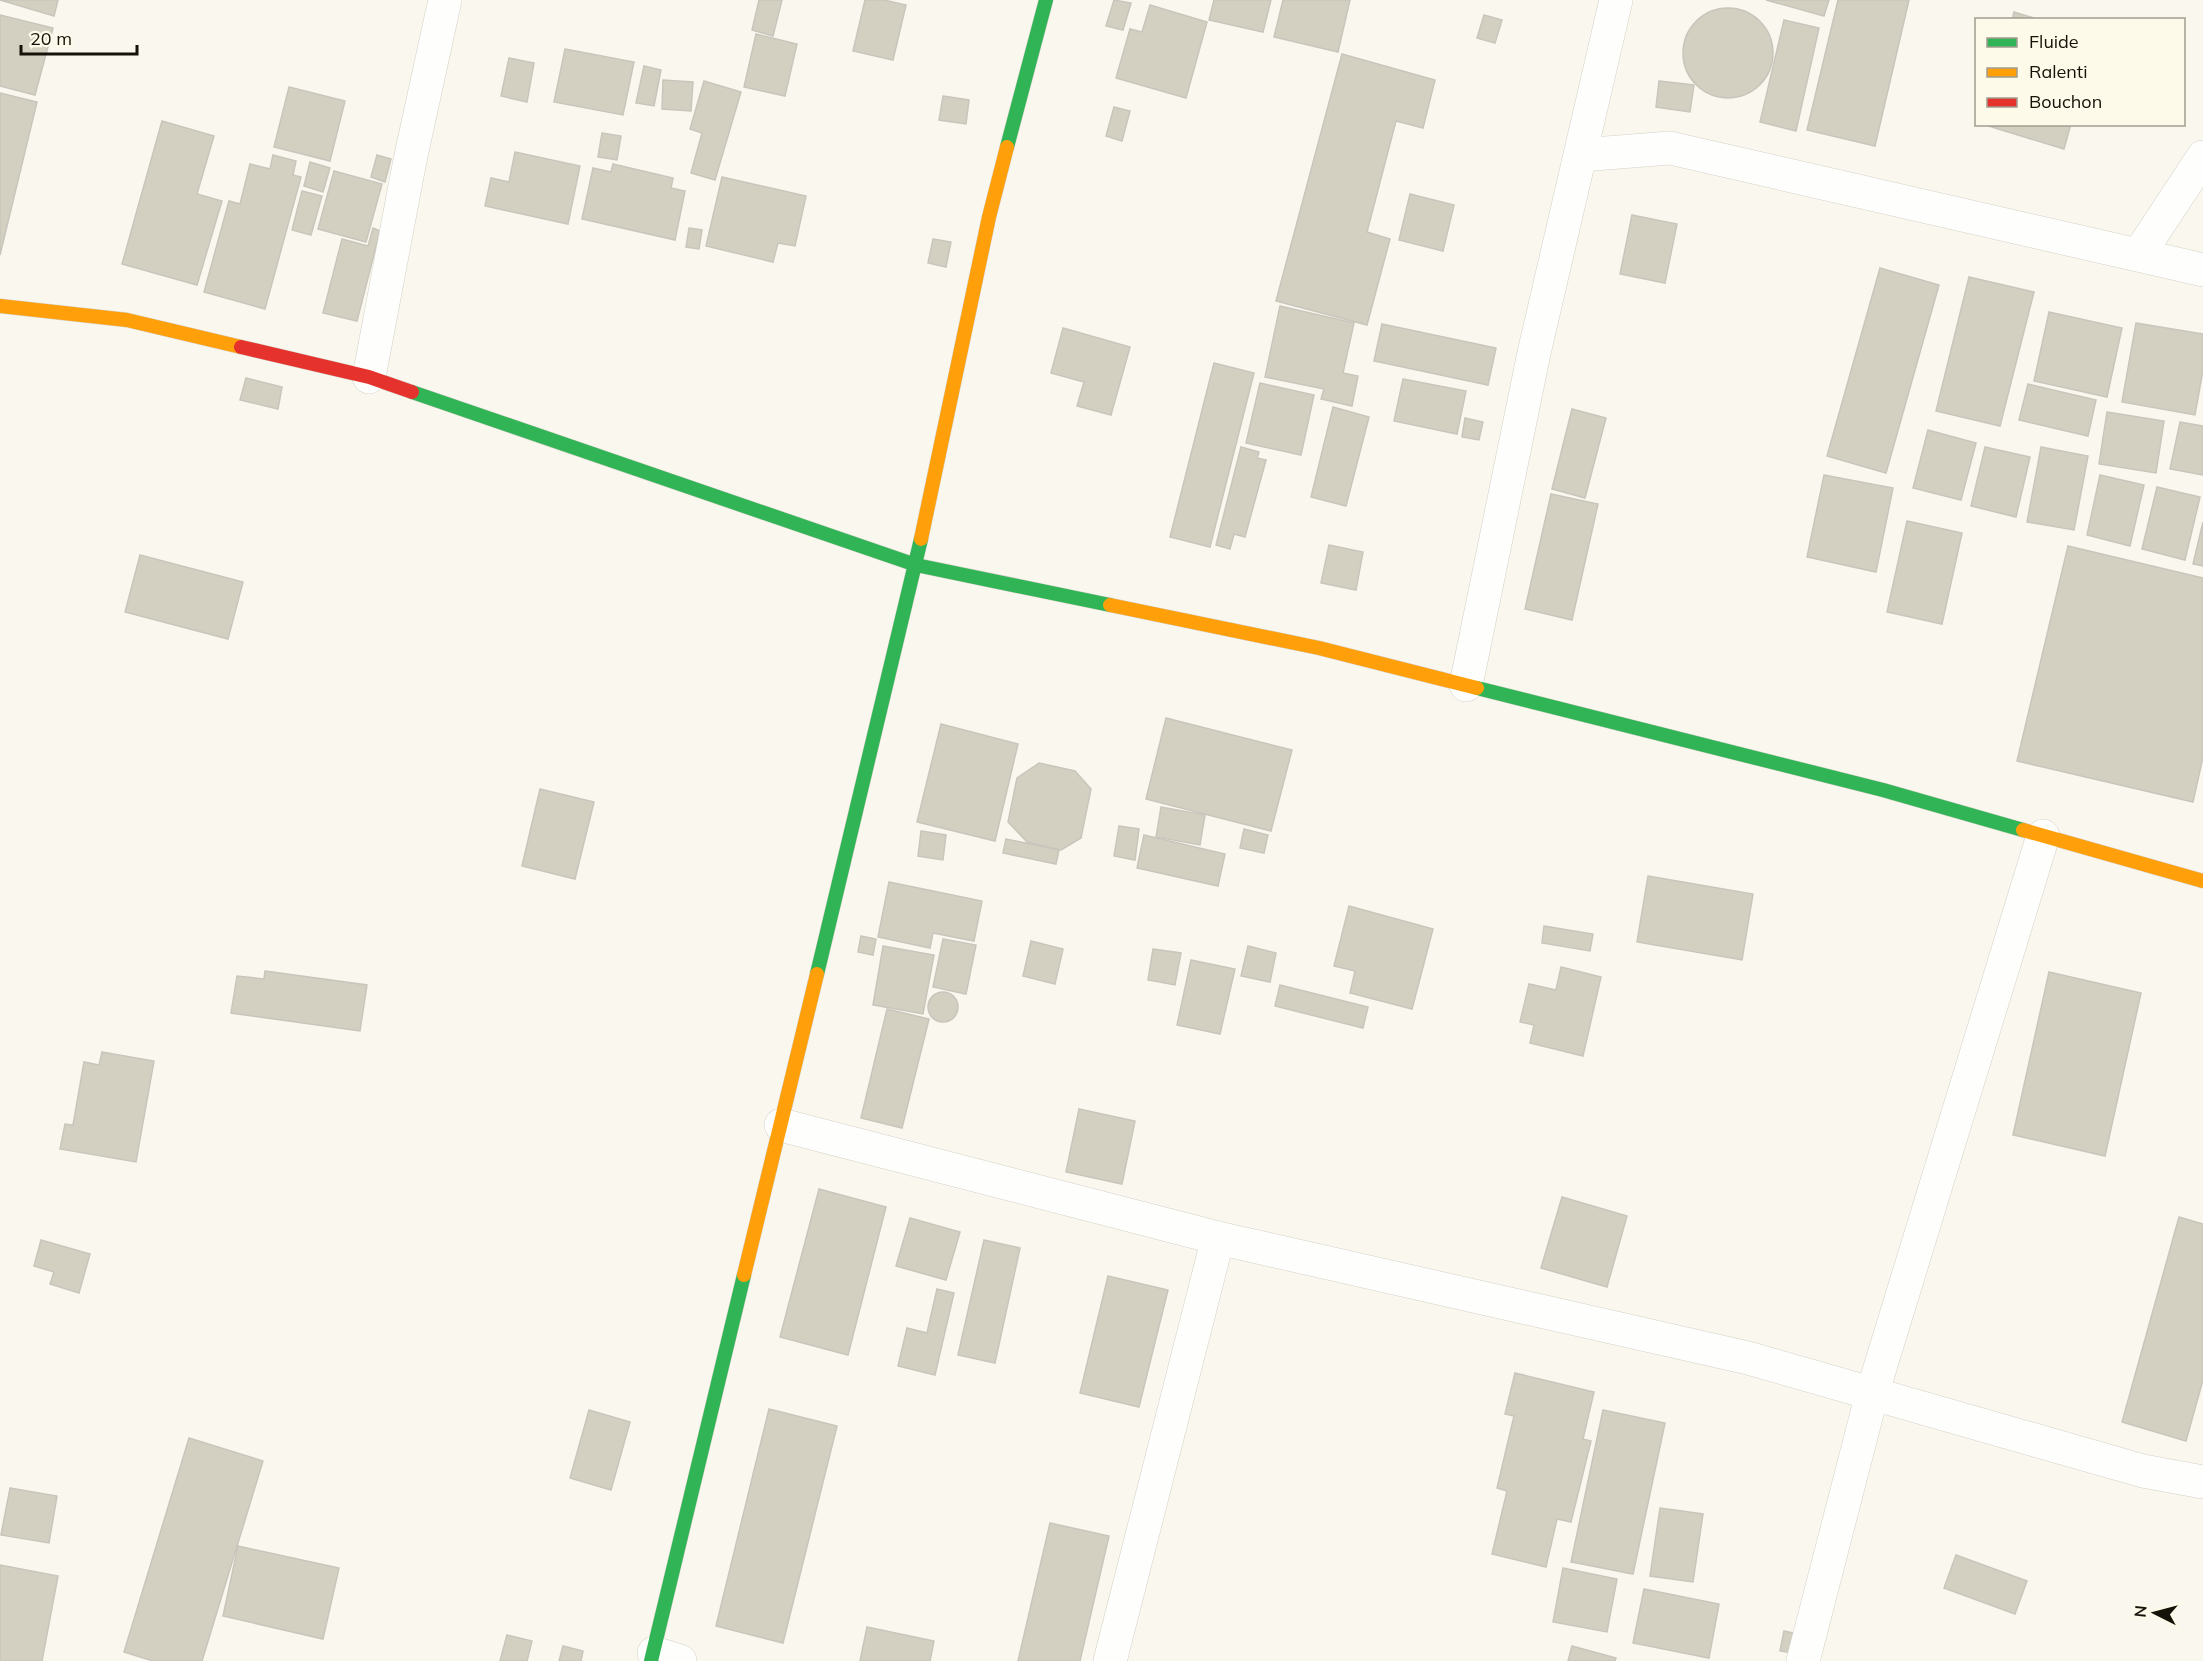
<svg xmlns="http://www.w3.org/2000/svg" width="2203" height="1661" font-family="Mulish,sans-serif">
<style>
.building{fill:#d4d0c1;stroke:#c8c6bc;stroke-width:1.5}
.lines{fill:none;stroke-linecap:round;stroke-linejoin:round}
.street-casing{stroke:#d4d1c8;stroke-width:34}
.fast-casing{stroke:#d4d1c8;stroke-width:15}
.slow-casing{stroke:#d4d1c8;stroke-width:15}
.jam-casing{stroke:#d4d1c8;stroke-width:15}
.street{stroke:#fefefc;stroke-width:33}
.fast{stroke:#30b455;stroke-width:14}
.slow{stroke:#ff9f0a;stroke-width:14}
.jam{stroke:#e5322d;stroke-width:14}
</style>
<rect width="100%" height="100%" fill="#f9f7ee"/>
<g class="building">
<path d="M0,0H58L54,16Z"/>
<path d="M759,0H782L773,36L752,30Z"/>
<path d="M865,0H884L906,5L893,60L853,51Z"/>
<path d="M1114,0L1131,3L1123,30L1106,26Z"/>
<path d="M1214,0H1271L1263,32L1209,20Z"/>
<path d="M1283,0H1350L1338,52L1274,37Z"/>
<path d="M1766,0H1829L1824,16Z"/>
<path d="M1838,0H1909L1875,146L1807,130Z"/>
<path d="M1150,5L1207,22L1186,98L1116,78L1130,29L1142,32Z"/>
<circle cx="1728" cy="53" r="45"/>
<path d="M2014,12L2040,20H2012Z"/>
<path d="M0,15L53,28L35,95L0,86Z"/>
<path d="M1484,15L1502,20L1495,43L1477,38Z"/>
<path d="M1784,20L1819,28L1796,131L1760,122Z"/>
<path d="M756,34L797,44L785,96L744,87Z"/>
<path d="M565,49L634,62L623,115L554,102Z"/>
<path d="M1342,54L1435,80L1423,128L1396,121L1367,232L1390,239L1367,325L1276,301Z"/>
<path d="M509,58L534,63L527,102L501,96Z"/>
<path d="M644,66L661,70L654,106L636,103Z"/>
<path d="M663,80L693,82L691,111L662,109Z"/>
<path d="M704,81L741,92L715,180L691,173L702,133L690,129Z"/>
<path d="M1659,81L1694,85L1690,112L1656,107Z"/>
<path d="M289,87L345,101L330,161L274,147Z"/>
<path d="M0,93L37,102L0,255Z"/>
<path d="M943,96L969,100L966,124L939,120Z"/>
<path d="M1114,107L1130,111L1122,141L1106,136Z"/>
<path d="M162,121L214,136L197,194L222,201L197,285L122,264Z"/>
<path d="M1982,124H2071L2064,149Z"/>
<path d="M602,133L621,136L617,160L598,157Z"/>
<path d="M515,152L580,166L568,224L485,206L491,178L509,182Z"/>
<path d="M273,155L296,161L293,175L301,177L265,309L204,292L229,201L240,204L250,164L270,169Z"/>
<path d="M377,155L391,159L385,182L371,177Z"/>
<path d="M310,162L330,168L323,192L304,186Z"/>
<path d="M613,164L673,178L671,188L685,191L675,240L582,219L593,168L611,172Z"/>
<path d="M334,171L382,184L366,242L318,229Z"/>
<path d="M722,177L806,196L795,246L778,243L773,262L706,246Z"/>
<path d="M302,191L322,196L311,235L292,230Z"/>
<path d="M1410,194L1454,205L1443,251L1399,240Z"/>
<path d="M1632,215L1677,224L1665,283L1620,274Z"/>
<path d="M373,228L380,231L357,321L323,313L342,239L368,246Z"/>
<path d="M689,228L702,230L699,249L686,247Z"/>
<path d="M933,239L951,242L946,267L928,263Z"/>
<path d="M1880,268L1939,285L1886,473L1827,456Z"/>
<path d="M1969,277L2034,292L2000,426L1936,411Z"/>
<path d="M1280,306L1354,323L1343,373L1358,376L1352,406L1321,399L1324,389L1265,377Z"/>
<path d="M2049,312L2122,328L2107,397L2034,381Z"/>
<path d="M2136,323L2203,334V370L2195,415L2122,402Z"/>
<path d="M1382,324L1496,348L1488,385L1374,361Z"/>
<path d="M1063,328L1130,347L1111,415L1077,406L1084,382L1051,373Z"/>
<path d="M1214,363L1254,373L1210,547L1170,537Z"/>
<path d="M246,378L282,387L278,409L240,400Z"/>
<path d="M1403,379L1466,391L1457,434L1394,421Z"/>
<path d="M1260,383L1314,395L1301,455L1246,443Z"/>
<path d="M2028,384L2096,400L2088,436L2019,420Z"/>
<path d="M1333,407L1369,417L1346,506L1311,497Z"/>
<path d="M1572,409L1606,418L1585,498L1552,489Z"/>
<path d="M2107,412L2164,421L2156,473L2099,464Z"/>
<path d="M1465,418L1483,422L1479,440L1462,437Z"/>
<path d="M2180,422L2203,426V475L2170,469Z"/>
<path d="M1928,430L1976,443L1961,500L1913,488Z"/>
<path d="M1241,447L1259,452L1257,458L1266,460L1245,537L1234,534L1230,549L1216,545Z"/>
<path d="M1985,447L2030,457L2016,517L1971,506Z"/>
<path d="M2041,447L2088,456L2074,530L2027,522Z"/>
<path d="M1824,475L1893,488L1876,572L1807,557Z"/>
<path d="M2100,475L2144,485L2130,546L2087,535Z"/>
<path d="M2157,487L2200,497L2185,560L2142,549Z"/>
<path d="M1551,494L1598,504L1572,620L1525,609Z"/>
<path d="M1907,521L1962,533L1942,624L1887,612Z"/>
<path d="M2203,522V566L2193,564Z"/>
<path d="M1329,545L1363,552L1356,590L1321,583Z"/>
<path d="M2068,546L2203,578V757L2193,802L2017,761Z"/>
<path d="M140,555L243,582L228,639L125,612Z"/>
<path d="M1166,718L1292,750L1271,831L1146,799Z"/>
<path d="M941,724L1018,744L995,841L917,822Z"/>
<path d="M1039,763L1075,771L1091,789L1081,838L1061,850L1027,842L1008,822L1017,778Z"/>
<path d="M540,789L594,802L575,879L522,866Z"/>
<path d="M1161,807L1205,815L1200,845L1156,837Z"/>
<path d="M1119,826L1139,829L1135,860L1114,856Z"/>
<path d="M1244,829L1268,835L1264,853L1240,848Z"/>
<path d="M921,831L946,835L943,860L918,856Z"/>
<path d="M1144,835L1225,854L1218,886L1137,868Z"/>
<path d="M1006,839L1059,850L1056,864L1003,853Z"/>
<path d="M1648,876L1753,894L1742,960L1637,942Z"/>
<path d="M889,882L982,901L974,941L933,933L930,948L878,937Z"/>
<path d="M1349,906L1433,929L1412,1009L1350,993L1355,971L1334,966Z"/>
<path d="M1544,926L1593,934L1590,951L1542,943Z"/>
<path d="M861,936L876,939L873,955L858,952Z"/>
<path d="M943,939L976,945L966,994L933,987Z"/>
<path d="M1031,941L1063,949L1055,984L1023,976Z"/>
<path d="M883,946L934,955L923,1014L873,1005Z"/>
<path d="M1248,946L1276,953L1270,982L1241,976Z"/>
<path d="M1153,949L1181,953L1175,985L1148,980Z"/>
<path d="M1191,960L1235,969L1220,1034L1177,1025Z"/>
<path d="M1561,967L1601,977L1583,1056L1530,1043L1534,1025L1520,1022L1529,984L1556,990Z"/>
<path d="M265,971L367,985L360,1031L231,1013L237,976L264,979Z"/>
<path d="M2049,972L2141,993L2105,1156L2013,1135Z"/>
<path d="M1280,985L1368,1007L1363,1028L1275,1006Z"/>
<circle cx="943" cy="1007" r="15"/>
<path d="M887,1009L929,1019L902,1128L861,1118Z"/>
<path d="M102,1052L154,1061L136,1162L60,1149L65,1124L73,1125L84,1062L99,1065Z"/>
<path d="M1079,1109L1135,1121L1122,1184L1066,1172Z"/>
<path d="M819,1189L886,1207L848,1355L780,1337Z"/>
<path d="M1562,1197L1627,1216L1607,1287L1541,1268Z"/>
<path d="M2179,1217L2203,1224V1380L2186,1441L2122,1422Z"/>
<path d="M910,1218L960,1232L946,1280L896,1266Z"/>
<path d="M41,1240L90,1254L79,1293L50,1284L54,1272L34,1266Z"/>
<path d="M984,1240L1020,1248L995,1363L958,1355Z"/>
<path d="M1108,1276L1168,1290L1139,1407L1080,1393Z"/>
<path d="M937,1289L954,1293L935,1375L898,1366L907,1328L927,1333Z"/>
<path d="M1515,1373L1594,1392L1583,1439L1591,1441L1571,1522L1557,1519L1546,1567L1492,1554L1507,1491L1497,1488L1514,1416L1505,1414Z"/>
<path d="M769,1409L837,1426L783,1643L716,1626Z"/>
<path d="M589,1410L630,1422L611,1490L570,1478Z"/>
<path d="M1603,1410L1665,1423L1633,1574L1571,1562Z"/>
<path d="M189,1438L263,1461L202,1661H153L124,1652Z"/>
<path d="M10,1488L57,1496L49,1543L1,1535Z"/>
<path d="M1660,1508L1703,1514L1693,1582L1650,1576Z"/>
<path d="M1050,1523L1109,1536L1080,1661H1018Z"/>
<path d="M238,1546L339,1568L323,1639L223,1616Z"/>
<path d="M1956,1555L2027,1581L2015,1614L1944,1588Z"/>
<path d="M0,1565L58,1576L42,1661H0Z"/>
<path d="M1563,1568L1617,1579L1607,1632L1553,1622Z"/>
<path d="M1644,1589L1719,1604L1709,1658L1633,1643Z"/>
<path d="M867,1627L934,1641L930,1661H860Z"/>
<path d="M1784,1631L1803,1635L1799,1654L1780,1651Z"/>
<path d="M507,1635L532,1641L527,1661H500Z"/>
<path d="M563,1646L583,1651L581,1661H559Z"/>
<path d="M1572,1646L1616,1658L1615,1661H1568Z"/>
</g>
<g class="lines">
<g class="street-casing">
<g id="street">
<path d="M1581,155L1670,148L2203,270"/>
<path d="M2139,254L2203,157"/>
<path d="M369,377L410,160L445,0"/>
<path d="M1466,685L1534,353L1616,0"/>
<path d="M781,1125L1218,1238L1748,1358L2143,1471L2203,1482"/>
<path d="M654,1653L680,1661"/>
<path d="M1110,1661L1218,1238"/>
<path d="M1803,1661L1872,1394L2043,836"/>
</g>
</g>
<g class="fast-casing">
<g id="fast">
<path d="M1007,147L1046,0"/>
<path d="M412,392L916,565L1110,605"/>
<path d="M1477,688L1883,790L2023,830"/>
<path d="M817,974L921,539"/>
<path d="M651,1661L744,1275"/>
</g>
</g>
<g class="slow-casing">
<g id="slow">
<path d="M0,306L127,320L241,347"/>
<path d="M921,539L989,217L1007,147"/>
<path d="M1110,605L1319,648L1477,688"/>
<path d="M2023,830L2203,881"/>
<path d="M744,1275L817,974"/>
</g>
</g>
<g class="jam-casing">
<path id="jam" d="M241,347L369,377L412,392"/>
</g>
<use href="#street" class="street"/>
<use href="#fast" class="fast"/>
<use href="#slow" class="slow"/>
<use href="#jam" class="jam"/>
</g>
<rect x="1975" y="18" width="210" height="108" fill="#fefae9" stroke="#a19d8f" stroke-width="1.5"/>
<rect x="1987" y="38" width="30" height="9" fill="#30b455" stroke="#a19d8f" stroke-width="1.5"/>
<text x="2029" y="48" font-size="18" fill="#151209">Fluide</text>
<rect x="1987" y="68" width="30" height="9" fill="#ff9f0a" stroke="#a19d8f" stroke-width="1.5"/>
<text x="2029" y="78" font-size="18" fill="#151209">Ralenti</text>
<rect x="1987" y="98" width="30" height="9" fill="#e5322d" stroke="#a19d8f" stroke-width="1.5"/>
<text x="2029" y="108" font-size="18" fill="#151209">Bouchon</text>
<g transform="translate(2155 1613) rotate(276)" stroke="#fefae9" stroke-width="4.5" paint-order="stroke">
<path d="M0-4.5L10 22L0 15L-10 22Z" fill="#151209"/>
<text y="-9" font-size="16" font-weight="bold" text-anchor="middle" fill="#151209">N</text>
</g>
<path d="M21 45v9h116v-9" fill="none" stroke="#151209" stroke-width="3"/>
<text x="30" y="45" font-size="18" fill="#151209" stroke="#fefae9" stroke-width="4.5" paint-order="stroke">20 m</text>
</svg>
